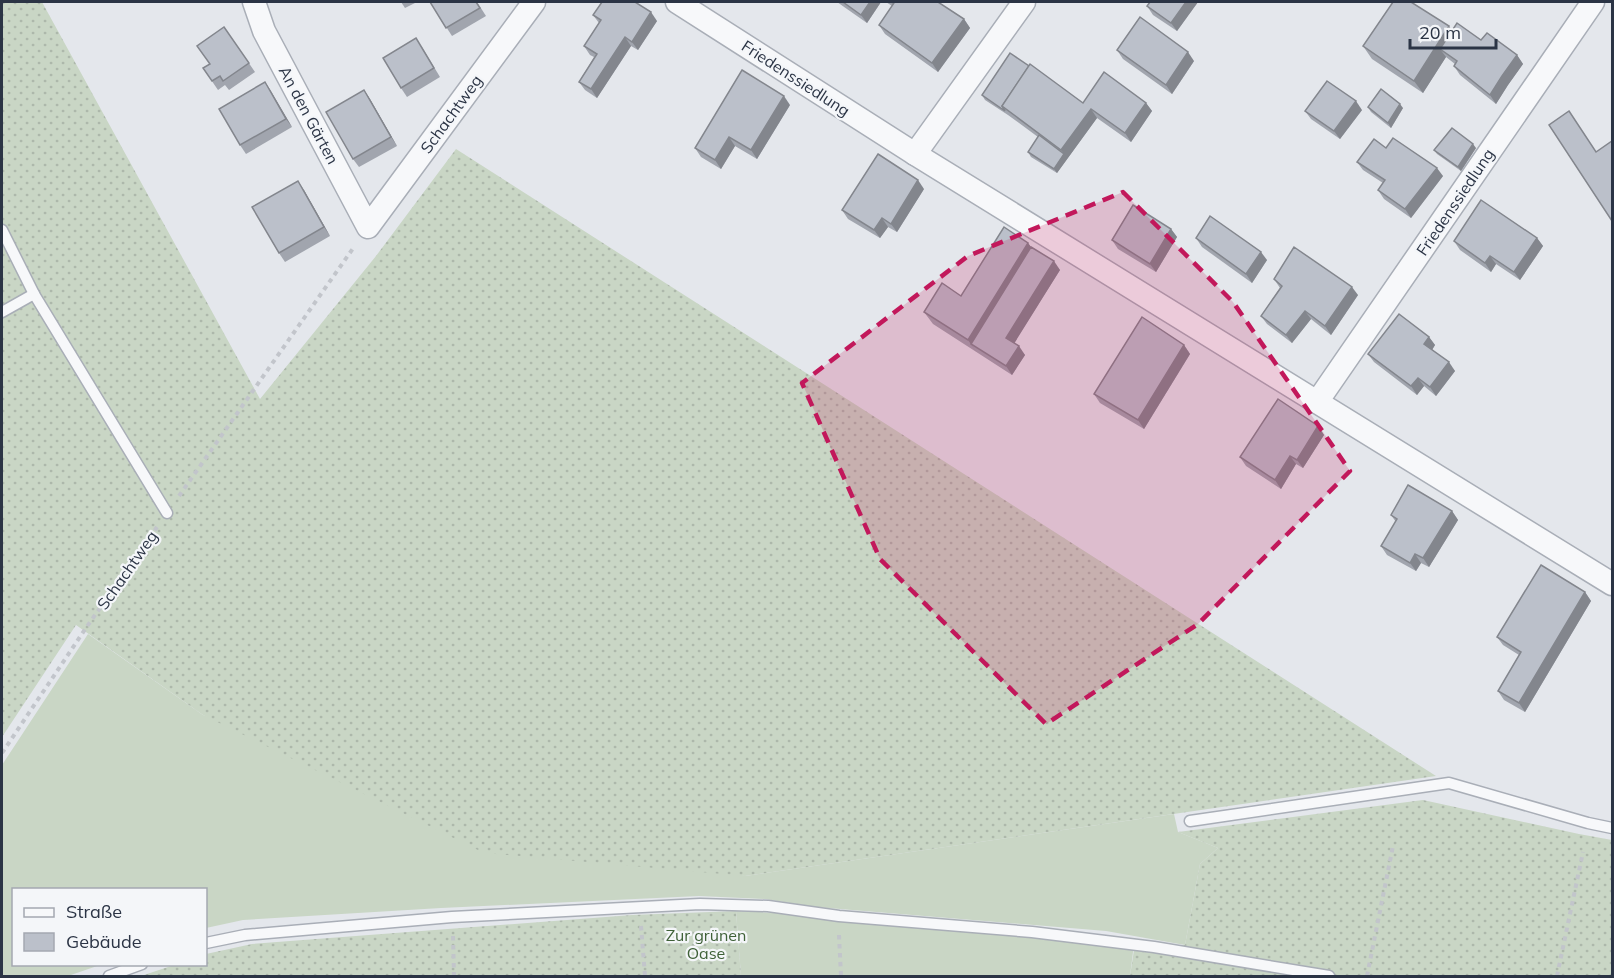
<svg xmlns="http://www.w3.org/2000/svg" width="1614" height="978" font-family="Mulish,sans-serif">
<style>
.grass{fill:#c9d6c5}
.garden{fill:url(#garden-dots)}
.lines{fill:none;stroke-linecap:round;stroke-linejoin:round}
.service-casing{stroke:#a9aeb7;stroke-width:13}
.minor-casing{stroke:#a9aeb7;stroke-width:25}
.path{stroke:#c2c5cb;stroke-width:4;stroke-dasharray:4.5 4.5;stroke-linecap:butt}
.service{stroke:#f7f8fa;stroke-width:10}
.minor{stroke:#f7f8fa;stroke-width:22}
.wall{fill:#a1a5ae}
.shaded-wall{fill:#83868d}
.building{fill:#bbc0ca;stroke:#83868d;stroke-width:1.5}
.marked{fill:#c2185b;fill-opacity:0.2;stroke:#c2185b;stroke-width:4.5;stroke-dasharray:12 8;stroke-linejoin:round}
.labels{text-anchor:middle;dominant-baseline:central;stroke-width:4.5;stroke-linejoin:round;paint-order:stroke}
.street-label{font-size:16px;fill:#2b3445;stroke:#f4f6f9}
.park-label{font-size:16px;fill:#3f6138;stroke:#f4f6f9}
</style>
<defs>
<pattern id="garden-dots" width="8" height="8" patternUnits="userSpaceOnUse" patternTransform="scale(1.5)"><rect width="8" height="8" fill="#c9d6c5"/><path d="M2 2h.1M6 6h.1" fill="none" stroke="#adb8ab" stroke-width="1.8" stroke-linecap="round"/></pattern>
</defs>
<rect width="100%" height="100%" fill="#e4e7ec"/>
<g class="grass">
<path d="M88,634L203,715L745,876L1174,814L1178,832L1218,848L1200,864L1185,945L1106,931L816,907L765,899L699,896L441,908L243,920L206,928V890H14V964L100,965L68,976H2V765Z"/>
<path d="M736,911L839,916L1134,944L1130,976H741Z"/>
</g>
<g class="garden">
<path d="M2,2H42L260,399L376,256L456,149L1436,776L745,876L484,853L203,715L76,625L2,737Z"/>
<path d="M1423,800L1579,834L1612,840V976H1130L1134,950L1185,945L1200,864L1218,848L1178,832Z"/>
<path d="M736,911L741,976H141L174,965L206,964V954L252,944L632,915Z"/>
</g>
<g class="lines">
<g class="service-casing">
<g id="service">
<path d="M2,230L34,294L167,513"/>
<path d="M2,312L34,294"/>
<path d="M1190,821L1449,783L1588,823L1612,828"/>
<path d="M206,943L245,935L452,917L700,904L768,906L839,916L1032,932L1154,947L1329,976"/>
<path d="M109,976L142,964"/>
</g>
</g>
<g class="minor-casing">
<g id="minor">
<path d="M254,2L264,31L368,227L534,2"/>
<path d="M677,2L915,154L1612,584"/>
<path d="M915,154L1024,2"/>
<path d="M1317,402L1593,2"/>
</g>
</g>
<g class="path">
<path d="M179,496L354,247"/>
<path d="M2,753L88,625L157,527"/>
<path d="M641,926L645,976"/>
<path d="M839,935L841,976"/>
<path d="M453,936L454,976"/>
<path d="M1367,976L1393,846"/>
<path d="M1557,976L1583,852"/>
</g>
<use href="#service" class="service"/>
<use href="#minor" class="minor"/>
</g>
<g class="wall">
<path d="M401,2H417L405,8Z"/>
<path d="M430,2H477L486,16L452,36Z"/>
<path d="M837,2H881L867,23Z"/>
<path d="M886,2H938L964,19L970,28L938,72L885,34L879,25L892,6Z"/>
<path d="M1150,2H1198L1177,31L1153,15L1147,6Z"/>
<path d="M593,15L657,21L638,50L631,46L597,98L585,90L579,82L594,57L590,55L584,46L599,23Z"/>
<path d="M224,27L255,72L229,90L225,85L218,90L203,68L210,64Z"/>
<path d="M1452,31L1481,40L1517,55L1523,64L1508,85L1496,104L1460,75L1454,66L1455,64L1446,57L1423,93L1372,59L1363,46Z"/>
<path d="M422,47L440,77L407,97L401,88Z"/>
<path d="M1117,50L1194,61L1172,94L1123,59Z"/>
<path d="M265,82L292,127L246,154L240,145Z"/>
<path d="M364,90L370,99L397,146L359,167L353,159Z"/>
<path d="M982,95L1083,103H1146L1152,111L1131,142L1097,118L1057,173L1031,157L1028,152L1038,137L1008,115L985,100Z"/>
<path d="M790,105L757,159L735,146L721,169L701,157L695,148Z"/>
<path d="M1368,107L1403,108L1391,128L1371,112Z"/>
<path d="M1362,110L1340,139L1311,119L1305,111Z"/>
<path d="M1386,148L1443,176L1411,218L1384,199L1378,190L1383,183L1363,170L1357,162Z"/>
<path d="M1476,148L1461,171L1437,154L1434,150Z"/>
<path d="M924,189L897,232L888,227L880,238L848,219L842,210Z"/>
<path d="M304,190L330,236L285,262L279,253Z"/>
<path d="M1171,229L1177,237L1156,272L1118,249L1112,240Z"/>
<path d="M1196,238L1267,260L1252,283L1202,247Z"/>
<path d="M1537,238L1543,246L1520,280L1496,264L1491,272L1460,250L1454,241Z"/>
<path d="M1028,243L1031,247L1060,270L1014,343L1025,355L1012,375L933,324L924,312L961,296Z"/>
<path d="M1274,279L1358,295L1331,335L1311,319L1292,343L1267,324L1261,316L1280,288Z"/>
<path d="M1429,337L1435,345L1432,350L1455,371L1436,396L1424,386L1417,395L1374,362L1368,354Z"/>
<path d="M1184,345L1190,354L1144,429L1100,403L1094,394Z"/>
<path d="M1318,426L1324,435L1303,468L1296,464L1281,489L1246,466L1240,457Z"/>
<path d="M1452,511L1458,520L1429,567L1421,563L1416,571L1387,555L1381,546L1396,522L1391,515Z"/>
<path d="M1585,592L1591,601L1525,712L1504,700L1498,691L1519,655L1503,645L1497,637Z"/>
</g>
<g class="shaded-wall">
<path d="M870,2H881L867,23L861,15Z"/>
<path d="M1186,2H1198L1177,31L1171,23Z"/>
<path d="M651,12L657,21L638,50L632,42Z"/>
<path d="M964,19L970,28L938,72L932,63Z"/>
<path d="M1449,26L1458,39L1440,49L1446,57L1423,93L1414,81Z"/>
<path d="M625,37L631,46L597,98L591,89Z"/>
<path d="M1188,52L1194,61L1172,94L1166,85Z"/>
<path d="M1517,55L1523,64L1508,85L1496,104L1490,95L1502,76Z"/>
<path d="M265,82L271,91L292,127L286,119Z"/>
<path d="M364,90L370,99L397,146L391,137Z"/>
<path d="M784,96L790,105L757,159L751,150Z"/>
<path d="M1356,101L1362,110L1340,139L1334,131Z"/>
<path d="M1146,103L1152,111L1131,142L1125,133Z"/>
<path d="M1400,104L1403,108L1391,128L1388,123Z"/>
<path d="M1091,109L1097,118L1057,173L1054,169L1064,154L1061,150Z"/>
<path d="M729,137L735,146L721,169L715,160Z"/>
<path d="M1473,144L1476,148L1461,171L1458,167Z"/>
<path d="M1437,168L1443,176L1411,218L1405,209Z"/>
<path d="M918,180L924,189L897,232L891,224Z"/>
<path d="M298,181L304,190L330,236L324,227Z"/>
<path d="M882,218L888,227L880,238L874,230Z"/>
<path d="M1171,229L1177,237L1156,272L1150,264Z"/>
<path d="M1537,238L1543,246L1520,280L1514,272Z"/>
<path d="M1028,243L1037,255L971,344L977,353L968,340Z"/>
<path d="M1261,252L1267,260L1252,283L1246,274Z"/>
<path d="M1490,256L1496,264L1491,272L1485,263Z"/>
<path d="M1054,261L1060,270L1012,347L1006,338Z"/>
<path d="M1352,287L1358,295L1331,335L1325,326Z"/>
<path d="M1305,311L1311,319L1292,343L1286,335Z"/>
<path d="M1429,337L1435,345L1430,353L1424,344Z"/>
<path d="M1184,345L1190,354L1144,429L1138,420Z"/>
<path d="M1019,346L1025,355L1012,375L1006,366Z"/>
<path d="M1449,362L1455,371L1436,396L1430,387Z"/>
<path d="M1418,378L1424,386L1417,395L1411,386Z"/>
<path d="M1318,426L1324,435L1303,468L1297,460Z"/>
<path d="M1290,456L1296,464L1281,489L1275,480Z"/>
<path d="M1452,511L1458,520L1429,567L1423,558Z"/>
<path d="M1415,554L1421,563L1416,571L1410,563Z"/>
<path d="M1585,592L1591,601L1525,712L1519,703Z"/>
</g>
<g class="building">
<path d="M430,2H476L480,8L446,28Z"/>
<path d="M602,2H635L651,12L632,42L625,37L591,89L579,82L597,54L584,46L601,20L593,15Z"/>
<path d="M843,2H870L861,15Z"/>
<path d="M891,2H938L964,19L932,63L879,25L894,3Z"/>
<path d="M1150,2H1186L1171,23L1147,6Z"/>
<path d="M1393,2H1411L1449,26L1414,81L1363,46Z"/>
<path d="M1140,17L1188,52L1166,85L1117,50Z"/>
<path d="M1457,23L1481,40L1487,33L1517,55L1502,76L1490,95L1454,66L1457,61L1440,49Z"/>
<path d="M224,27L249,63L223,81L220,76L212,81L203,68L210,64L197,46Z"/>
<path d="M416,38L434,68L401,88L383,58Z"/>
<path d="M1010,53L1029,66L1002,106L1005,111L982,95Z"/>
<path d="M1030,64L1083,103L1104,72L1146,103L1125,133L1091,109L1061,150L1002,106Z"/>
<path d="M742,70L784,96L751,150L729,137L715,160L695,148Z"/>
<path d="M1327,81L1356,101L1334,131L1305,111Z"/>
<path d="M265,82L286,119L240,145L219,109Z"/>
<path d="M1381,89L1400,104L1388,123L1368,107Z"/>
<path d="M364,90L391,137L353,159L326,112Z"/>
<path d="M1569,111L1596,152L1612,141V221L1549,125Z"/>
<path d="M1452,128L1473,144L1458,167L1434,150Z"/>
<path d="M1039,135L1064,154L1054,169L1028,152Z"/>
<path d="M1393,138L1437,168L1405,209L1378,190L1385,180L1357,162L1374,139L1386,148Z"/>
<path d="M878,154L918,180L891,224L882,218L874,230L842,210Z"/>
<path d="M298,181L324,227L279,253L252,207Z"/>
<path d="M1481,200L1537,238L1514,272L1490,256L1485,263L1454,241Z"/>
<path d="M1133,205L1171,229L1150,264L1112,240Z"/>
<path d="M1210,216L1261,252L1246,274L1196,238Z"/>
<path d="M1004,227L1028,243L968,340L924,312L942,283L961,296Z"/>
<path d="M1031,247L1054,261L1006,338L1019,346L1006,366L971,344Z"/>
<path d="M1294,247L1352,287L1325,326L1305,311L1286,335L1261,316L1282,286L1274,279Z"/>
<path d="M1399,314L1429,337L1424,344L1449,362L1430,387L1418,378L1411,386L1368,354Z"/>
<path d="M1142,317L1184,345L1138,420L1094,394Z"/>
<path d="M1278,399L1318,426L1297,460L1290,456L1275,480L1240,457Z"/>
<path d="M1408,485L1452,511L1423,558L1415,554L1410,563L1381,546L1397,519L1391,515Z"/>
<path d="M1541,565L1585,592L1519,703L1498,691L1521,652L1497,637Z"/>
</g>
<path class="marked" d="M1123,192L1233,302L1350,471L1198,624L1046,724L880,559L802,383L968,256Z"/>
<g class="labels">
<g class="street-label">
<text transform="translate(796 78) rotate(33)">Friedenssiedlung</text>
<text transform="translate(451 114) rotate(-54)">Schachtweg</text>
<text transform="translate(309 115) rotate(62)">An den Gärten</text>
<text transform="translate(1455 202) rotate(-56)">Friedenssiedlung</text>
<text transform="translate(127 570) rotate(-55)">Schachtweg</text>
</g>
<g class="park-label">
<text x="706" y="935">Zur grünen<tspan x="706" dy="18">Oase</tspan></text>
</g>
</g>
<rect width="1614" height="978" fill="none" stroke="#2b3445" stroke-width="6"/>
<rect x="12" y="888" width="195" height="78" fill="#f4f6f9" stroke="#a4a8b1" stroke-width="1.5"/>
<rect x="24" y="908" width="30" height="9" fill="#f7f8fa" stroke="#a4a8b1" stroke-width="1.5"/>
<text x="66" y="918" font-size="18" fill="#2b3445">Straße</text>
<rect x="24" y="933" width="30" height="18" fill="#bbc0ca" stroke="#a4a8b1" stroke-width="1.5"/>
<text x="66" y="948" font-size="18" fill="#2b3445">Gebäude</text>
<path d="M1410 39v9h86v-9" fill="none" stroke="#2b3445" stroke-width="3"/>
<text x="1419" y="39" font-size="18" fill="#2b3445" stroke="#f4f6f9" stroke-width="4.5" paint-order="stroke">20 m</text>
</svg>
